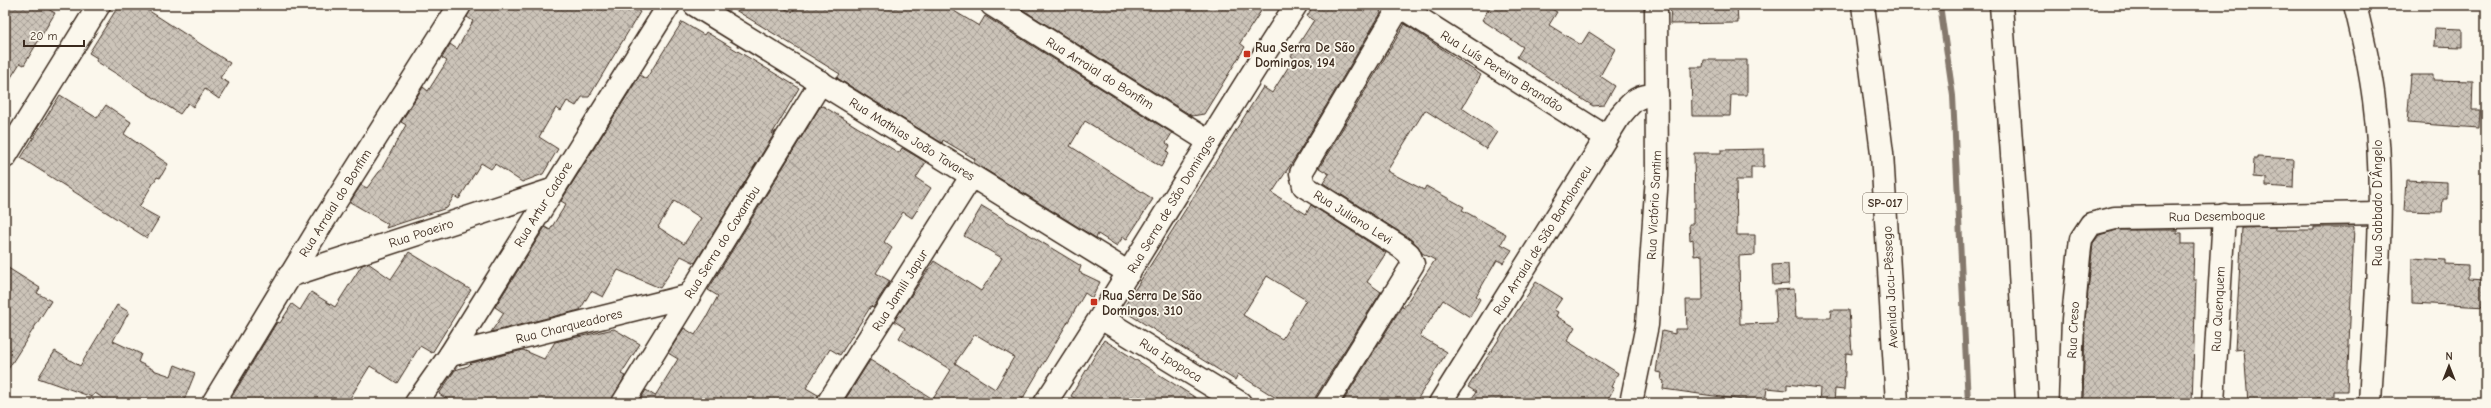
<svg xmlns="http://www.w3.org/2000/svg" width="2491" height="408" font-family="'Comic Neue',sans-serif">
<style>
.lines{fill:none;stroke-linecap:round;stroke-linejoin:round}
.stream{stroke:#85796d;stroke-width:6}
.building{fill:url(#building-cross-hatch);stroke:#3b2a1e;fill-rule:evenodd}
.minor-casing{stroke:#3b2a1e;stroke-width:25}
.tertiary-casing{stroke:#3b2a1e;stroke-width:25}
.trunk-casing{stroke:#3b2a1e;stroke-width:25}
.minor{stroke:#fbf7ec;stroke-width:22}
.tertiary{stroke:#fbf7ec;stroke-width:22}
.trunk{stroke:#fbf7ec;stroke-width:22}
.poi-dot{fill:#c8321e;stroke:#fbf7ec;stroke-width:1.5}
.labels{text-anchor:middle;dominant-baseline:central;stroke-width:3.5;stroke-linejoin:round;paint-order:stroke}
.shield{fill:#fbf7ec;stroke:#75685c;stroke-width:1}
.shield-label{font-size:12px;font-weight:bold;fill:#3b2a1e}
.poi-label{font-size:13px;font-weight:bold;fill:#3b2a1e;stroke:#fbf7ec;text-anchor:start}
.street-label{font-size:13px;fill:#3b2a1e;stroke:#fbf7ec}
</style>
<defs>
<pattern id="building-cross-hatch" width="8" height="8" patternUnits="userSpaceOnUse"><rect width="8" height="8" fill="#ccc4b9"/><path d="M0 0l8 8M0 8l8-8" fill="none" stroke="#a79f96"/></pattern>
</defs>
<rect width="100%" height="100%" fill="#fbf7ec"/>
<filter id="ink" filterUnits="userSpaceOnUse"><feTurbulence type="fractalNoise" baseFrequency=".025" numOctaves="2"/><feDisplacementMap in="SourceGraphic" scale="8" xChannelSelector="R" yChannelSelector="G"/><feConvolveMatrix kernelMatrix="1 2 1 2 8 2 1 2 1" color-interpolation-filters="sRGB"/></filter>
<g filter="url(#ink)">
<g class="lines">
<path class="stream" d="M1940,5L1953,96L1968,403"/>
</g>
<g class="building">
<path d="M5,5H41L55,13L24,65L20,63L5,87Z"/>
<path d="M119,5H140L230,63L220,78L229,83L219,99L205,89L193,107L188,103L180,114L96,61L97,58L89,53Z"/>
<path d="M472,5H628L640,12L589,97H582L576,106L567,101L561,111L556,108L539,137L558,149L543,174L522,182L495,164L491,169L481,163L459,199L454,196L447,208L386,228L388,224L350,202L361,185L367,188L382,168L406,125L401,122L423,87L428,91L447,61L442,58L450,44L457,49L473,21L467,17Z"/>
<path d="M727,5H778L792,12L797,5H944L979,26L985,16L1172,133L1166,143L1170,146L1167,151L1169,153L1161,167L1085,121L1070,146L1153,199L1127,239L1123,237L1117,246L1098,234L1096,238L973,162L975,159L943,140L942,143L837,78L840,74Z"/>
<path d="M1015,5H1265L1240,43L1245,47L1204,114L1192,116Z"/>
<path d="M1314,5H1379L1381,13L1297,155L1272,193L1306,214L1311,205L1386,253L1367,282L1381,292L1316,396L1315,403H1284L1238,374L1235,380L1122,310L1263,87L1272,93L1294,58L1291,56L1314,20L1307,16ZM1267,276L1306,300L1282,339L1243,315Z"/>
<path d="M1491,5H1544L1557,12L1549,25L1581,45L1589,32L1615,49L1600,76L1615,86L1604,105L1593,106L1517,57L1523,47L1482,20Z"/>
<path d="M1671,5H1737L1738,23L1670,24Z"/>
<path d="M682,22L704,35L706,32L799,88L772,134L776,131L695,263L681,256L660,288L618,270L603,297L591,291L580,310L491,332L504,313L495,307L545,227L550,230L566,204L561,201L640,75L646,79ZM674,201L701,218L684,244L658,227Z"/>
<path d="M1405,24L1481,75L1462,108L1497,132L1486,149L1425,110L1387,171L1424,190L1426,186L1464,207L1462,210L1506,234L1501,244L1512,250L1503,263L1497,260L1476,296L1480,299L1470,317L1443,300L1420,336L1447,352L1415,403H1342L1402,306L1403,308L1435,260L1422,253L1417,245L1409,238L1323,183L1329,174L1319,168Z"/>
<path d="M2435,28L2462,29V47L2434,46Z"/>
<path d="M1704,60H1747V95H1731L1730,116H1692L1691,67H1703Z"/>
<path d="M2411,75H2433V80L2473,81L2472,110H2480L2479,128L2407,123Z"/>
<path d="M60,95L97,118L106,105L131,122L124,134L168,164L160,178L157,177L139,207L159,218L147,238L21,158Z"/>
<path d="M823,106L899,153L902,148L926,162L916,178L931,188L912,218L903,212L884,242L892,248L876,273L890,281L873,308L871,306L840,355L830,349L806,388L818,395L816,403H638L646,390L655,396L678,359L668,353L684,328L695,335L706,318L718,296L708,290L820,107Z"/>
<path d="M1764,149V167H1751V180H1736L1737,235H1755V255L1739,256L1740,324L1777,323L1775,290L1794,289L1796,318H1830L1831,310H1849L1852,354L1846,353L1844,390L1835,389L1834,403H1819L1820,388L1787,384V390L1767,388L1765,403L1663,389L1664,381L1661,380L1662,373L1656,372L1662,331L1675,334V329H1687L1686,300H1703L1702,255L1694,256L1693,239L1690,240L1689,224H1693V208H1695L1694,153H1721V150Z"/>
<path d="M2258,157L2294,159L2293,188L2266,186V178L2253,177L2254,159H2258Z"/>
<path d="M2406,180L2447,182V199H2443L2442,212L2404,211Z"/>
<path d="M982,206L1081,266L1079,272L1100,282L1092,298L1085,293L1020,403H843L870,360L933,399L951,370L899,338L905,328L894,321L934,261L981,291L1002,258L964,236ZM975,334L1014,357L995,389L955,363Z"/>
<path d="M2275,227V230H2314V227H2354L2347,391H2334V398H2317V403H2248L2244,349L2235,350L2242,228Z"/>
<path d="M2117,230H2177V233H2182V244H2194L2193,279H2196L2192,403H2083L2085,320L2093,243L2099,235Z"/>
<path d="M409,252L471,290L432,353L420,346L397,383L370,366L347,403H228L277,322L280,323L292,304L300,310L311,292L335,307L362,265L368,263L391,279Z"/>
<path d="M2412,258L2446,260V264L2468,265V279L2486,280V307L2412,303Z"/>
<path d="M1788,264L1789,284L1773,285L1772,265Z"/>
<path d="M5,266L40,288L37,293L51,301L5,374Z"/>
<path d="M1536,282L1562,298L1554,310L1558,312L1556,316L1575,327L1567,341L1618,373L1611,387L1614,388L1606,403H1469L1476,392L1468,387Z"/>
<path d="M117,305L129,312L113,341L141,354L138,362L156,371L171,376L175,365L195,373L183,403H110L95,393L92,397L38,378L55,351L80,366Z"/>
<path d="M614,329L640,344L621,374L625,376L611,403H453L439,394L455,370L468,366L471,363L523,350L544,359L555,342Z"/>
<path d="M1104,340L1125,353L1204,403H1082L1071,396Z"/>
</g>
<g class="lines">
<g class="minor-casing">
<g id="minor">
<path d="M695,5L1129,273"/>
<path d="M992,5L1208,141"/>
<path d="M1398,5L1606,137"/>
<path d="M5,157L99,5"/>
<path d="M289,276L552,190"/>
<path d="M1101,318L1240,403"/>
<path d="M450,355L688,296"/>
<path d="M213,403L321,225L460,5"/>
<path d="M416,403L450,355L669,5"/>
<path d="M623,403L821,82"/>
<path d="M828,403L971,177"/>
<path d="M1045,403C1132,272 1210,136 1296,5"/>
<path d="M1327,403L1413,264L1409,254L1402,248L1304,186L1301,173L1400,6"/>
<path d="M1440,403L1619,117C1632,102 1635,95 1657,95"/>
<path d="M2070,403L2073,319L2079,256L2081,239L2091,224L2115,218L2379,213"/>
<path d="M2213,403L2224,215"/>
</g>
</g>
<g class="tertiary-casing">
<g id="tertiary">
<path d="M2355,5C2363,37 2370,68 2374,100C2387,200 2375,303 2370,403"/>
<path d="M1631,403L1647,325L1657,176L1656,5"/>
</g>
</g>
<g class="trunk-casing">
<g id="trunk">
<path d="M1863,5L1882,153L1897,403"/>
<path d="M2001,5L2018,236L2027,403"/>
</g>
</g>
<use href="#minor" class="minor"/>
<use href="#tertiary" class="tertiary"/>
<use href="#trunk" class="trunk"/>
</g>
</g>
<g class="poi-dot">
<rect x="1243" y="50" width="8" height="8" rx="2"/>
<rect x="1090" y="298" width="8" height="8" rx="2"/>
</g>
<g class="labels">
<rect class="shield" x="1863" y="193" width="44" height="20" rx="3"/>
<g class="shield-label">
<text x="1885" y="203">SP-017</text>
</g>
<g class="poi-label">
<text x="1255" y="47">Rua Serra De São<tspan x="1255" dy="15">Domingos, 194</tspan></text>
<text x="1102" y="295">Rua Serra De São<tspan x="1102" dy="15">Domingos, 310</tspan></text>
</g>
<g class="street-label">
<text transform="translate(1502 71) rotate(32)">Rua Luís Pereira Brandão</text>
<text transform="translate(1100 73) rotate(32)">Rua Arraial do Bonfim</text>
<text transform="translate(912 139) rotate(32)">Rua Mathias João Tavares</text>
<text transform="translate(335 203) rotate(-58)">Rua Arraial do Bonfim</text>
<text transform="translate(2377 203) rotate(-90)">Rua Sabbado D'Ângelo</text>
<text transform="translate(543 204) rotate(-58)">Rua Artur Cadore</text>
<text transform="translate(1171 204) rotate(-59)">Rua Serra de São Domingos</text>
<text transform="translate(1654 205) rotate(-87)">Rua Victório Santim</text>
<text transform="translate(2217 216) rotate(-1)">Rua Desemboque</text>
<text transform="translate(1353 217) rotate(32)">Rua Juliano Levi</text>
<text transform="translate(421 233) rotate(-18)">Rua Poaeiro</text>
<text transform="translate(1542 240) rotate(-58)">Rua Arraial de São Bartolomeu</text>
<text transform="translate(722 242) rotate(-58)">Rua Serra do Caxambu</text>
<text transform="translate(1890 287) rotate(-93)">Avenida Jacu-Pêssego</text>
<text transform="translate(900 290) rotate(-58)">Rua Jamili Japur</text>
<text transform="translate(2218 309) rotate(-87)">Rua Quenquem</text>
<text transform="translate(569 326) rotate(-14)">Rua Charqueadores</text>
<text transform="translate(2073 330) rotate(-87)">Rua Creso</text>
<text transform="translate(1171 360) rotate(32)">Rua Ipopoca</text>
</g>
</g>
<rect width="2491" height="408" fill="none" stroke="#fbf7ec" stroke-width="20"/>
<rect x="10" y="10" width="2471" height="388" fill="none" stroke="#3b2a1e" stroke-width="1.5" filter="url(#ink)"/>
<g transform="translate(2449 366)" stroke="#fbf7ec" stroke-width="3" paint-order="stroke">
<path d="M0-3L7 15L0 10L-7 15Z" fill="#3b2a1e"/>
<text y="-6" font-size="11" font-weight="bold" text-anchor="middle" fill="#3b2a1e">N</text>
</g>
<path d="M24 40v6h60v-6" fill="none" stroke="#3b2a1e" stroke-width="2"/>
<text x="30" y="40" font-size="12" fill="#3b2a1e" stroke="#fbf7ec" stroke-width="3" paint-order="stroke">20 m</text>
</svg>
